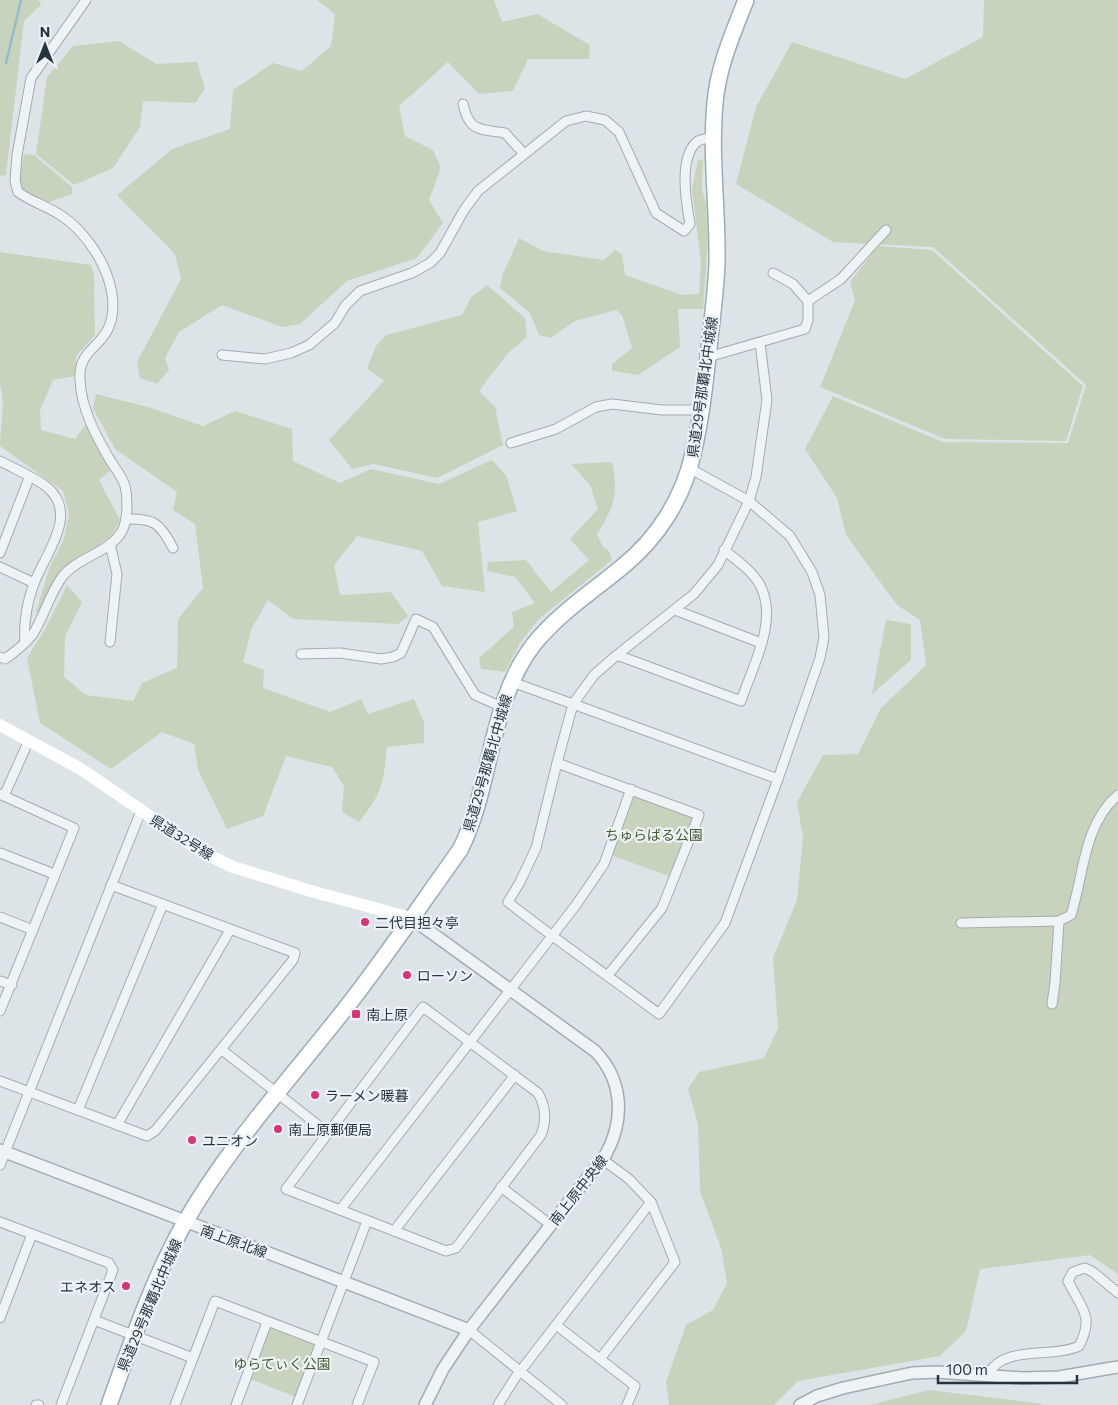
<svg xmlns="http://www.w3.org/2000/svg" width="1118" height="1405" font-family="Commissioner,'Noto Sans JP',sans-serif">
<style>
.green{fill:#c8d3bd}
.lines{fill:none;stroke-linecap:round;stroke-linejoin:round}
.stream{stroke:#93bdcc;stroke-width:2.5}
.minor-casing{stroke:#a1acb2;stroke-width:11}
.tertiary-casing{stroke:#a1acb2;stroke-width:14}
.primary-casing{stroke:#9bacb5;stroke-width:18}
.minor{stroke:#eff3f6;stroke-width:9}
.tertiary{stroke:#eff3f6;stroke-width:11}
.secondary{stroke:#fff;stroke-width:12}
.primary{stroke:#fff;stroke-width:15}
.poi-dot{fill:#da3477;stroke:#ecf2f6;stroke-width:2}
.labels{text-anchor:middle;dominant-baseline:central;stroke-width:4.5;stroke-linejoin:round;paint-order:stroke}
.street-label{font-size:14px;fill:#253540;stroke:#ecf2f6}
.park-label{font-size:14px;fill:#445d31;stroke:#ecf2f6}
.poi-label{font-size:14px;fill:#253540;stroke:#ecf2f6;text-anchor:start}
</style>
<rect width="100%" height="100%" fill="#dce4e8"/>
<g class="green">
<path d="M0,0H39L41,5L24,21L6,175L0,176Z"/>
<path d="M317,0H494L502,22L537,14L590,45L589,59H528L513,91L479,94L448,62L399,106L405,136L433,150L441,168L429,200L443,223L417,258L347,281L300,324L282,327L222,305L179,332L165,358L169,370L157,384L140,378L137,362L181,279L175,254L117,195L172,149L230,129L233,90L273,63L302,71L331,46L335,14Z"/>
<path d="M984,0H1118V1274L1090,1255L980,1269L966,1331L940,1356L798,1381L774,1405H669L666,1382L686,1325L713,1310L727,1283L721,1248L700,1191L698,1124L688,1089L699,1072L764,1058L778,1028L773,958L797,900L803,838L797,802L823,755L858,754L881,708L926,665L920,620L897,605L846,535L837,498L805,449L833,396L943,442L1068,443L1086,385L933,247L833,242L736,184L756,107L792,42L905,79L983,37Z"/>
<path d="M119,41L156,64L197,62L205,89L195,103L143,101L140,127L113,168L74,185L36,154L47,77L73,46Z"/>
<path d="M24,154L34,155L72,187V194L43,204L22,190L19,181Z"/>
<path d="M698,159L703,160L702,189L706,204L708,241L703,309H678L680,347L638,375L612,371V364L632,348L622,315L616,310L575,321L551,338L539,335L530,313L500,288L503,274L519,238L543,251L604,260L615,250L622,254L625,275L682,295L699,294L701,262L692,189Z"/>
<path d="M878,246L932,250L1083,386L1066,441L945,439L820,387L855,300L850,282Z"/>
<path d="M0,252L91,265L94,274L95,335L76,356V376L53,380L40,410L41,430L75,439L86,424L110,471L99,480L120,520L113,534L94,549L71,564L40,613L36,612L49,569L64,539L69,514L63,491L0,446C0,425 6,405 0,385Z"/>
<path d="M487,285L525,318L527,337L508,353L479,391L495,407L503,445L437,478L374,464L352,469L329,440L384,381L367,368L376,346L386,335L462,315L471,297Z"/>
<path d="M96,394L148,407L203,426L235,411L292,429L293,461L340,483L371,469L439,484L492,460L506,475L517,511L478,522L485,592L442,586L422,551L357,536L334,565L340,595L391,592L408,616L398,624L293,619L268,600L252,628L243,662L264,670L263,688L330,712L361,699L368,714L414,699L424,722V743L387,747C383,784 383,792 359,822L342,812L344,786L332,767L286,756L263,816L227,829L198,770L194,744L162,732L111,769L40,723L27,658L44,631L67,585L82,602L65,637L64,677L86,695L133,701L142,683L177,668L178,619L203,588L195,524L173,510L177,492L115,449L93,408Z"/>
<path d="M612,462C619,493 614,508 597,534L603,547L609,551L612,560L539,619L520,643L505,672L481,669L479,658L514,627L512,612L535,603L515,577L487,571L488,562L526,560L551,592L589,560L570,539L598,509L590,485L571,464Z"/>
<path d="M886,620L911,624V660L872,694Z"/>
<path d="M631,789L699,815L674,878L608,854Z"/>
<path d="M273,1327L313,1343L315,1348L296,1397L250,1379L269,1329Z"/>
<path d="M929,1390L1037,1403L1044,1405H869Z"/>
</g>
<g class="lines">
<path class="stream" d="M6,63L21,0"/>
<g class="minor-casing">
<g id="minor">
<path d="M463,104C469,132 480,129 505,133L524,154"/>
<path d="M773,273L793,284L808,301"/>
<path d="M709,354L715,355L805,329L808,320V301L841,279L886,230"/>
<path d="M222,355L265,359L291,353L309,345L335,323L345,306L360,291L412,273L430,263L440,253L464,210L478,191L566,121L586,116L605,120L619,132L656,213L684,231L690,224C686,202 678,156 698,141C702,139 709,138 713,137"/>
<path d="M511,443L556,429L596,407L612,404L662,410H701"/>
<path d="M0,461C15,469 34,477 47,487C79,514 46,553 35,581C28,598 23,624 25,641"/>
<path d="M126,519C154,518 160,523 173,548"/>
<path d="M110,544L117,574L110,642"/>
<path d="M724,550C737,560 752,571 760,585C779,621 752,667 741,701L617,655L694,594L718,565L749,501L756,477L767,400L760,343"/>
<path d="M0,553L29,478"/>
<path d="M0,567L34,583"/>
<path d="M675,610L761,643"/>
<path d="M301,654L340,653L381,659L393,657L401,653L416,619L433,627L475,695L502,707"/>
<path d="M0,657L5,659C15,652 26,643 33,634C44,616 50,594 62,577C77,557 110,553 122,531C128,520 128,498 125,486C123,478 115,468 110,460C96,436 81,408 80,380C78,352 98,349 108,329C126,290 91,232 57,213C44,205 30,201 18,192L15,181L17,155L31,78L86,0"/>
<path d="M512,682L573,704L594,675L617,655"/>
<path d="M557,763L536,848L520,882L508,902C557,941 609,976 659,1014L725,923L778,779"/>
<path d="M0,794L4,796L29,740"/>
<path d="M0,853L54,874"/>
<path d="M0,917L33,930"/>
<path d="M961,923L1059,921L1071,915C1084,875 1083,825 1118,795"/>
<path d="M608,975L662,908L699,815L557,763L573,704L778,779L820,658L824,637L820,595L812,572L790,536L749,501L689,468"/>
<path d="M0,981L12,985"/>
<path d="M1052,1004L1055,983L1059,921"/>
<path d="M423,1007L538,1093C546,1107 547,1120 541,1135L456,1248L446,1251L286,1189Z"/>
<path d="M0,1011L74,828L4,796"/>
<path d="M222,1050L328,1133"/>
<path d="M0,1081L147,1136L155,1131L293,960L295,953L111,885"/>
<path d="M78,1110L163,904"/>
<path d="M117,1125L230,930"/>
<path d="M0,1165L141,811"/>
<path d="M501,1187L551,1225"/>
<path d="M340,1210L576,905L604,864L631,789"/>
<path d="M0,1222L109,1263L113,1270L61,1405"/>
<path d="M394,1231L515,1075"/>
<path d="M0,1318L32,1234"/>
<path d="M94,1320L193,1358"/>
<path d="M556,1325L635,1386L627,1405"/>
<path d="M469,1330L562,1405"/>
<path d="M600,1359L675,1262L651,1202L629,1179L602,1159"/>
<path d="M988,1374C1005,1344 1051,1359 1079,1346C1095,1316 1081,1308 1068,1281L1073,1272L1085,1268L1093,1272L1118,1293"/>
<path d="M36,1405H39"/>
<path d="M175,1405L215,1301L374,1362L357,1405"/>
<path d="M236,1405L267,1322"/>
<path d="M297,1405L367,1221"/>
<path d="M498,1405L515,1378L651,1202"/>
</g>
</g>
<g class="tertiary-casing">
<g id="tertiary">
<path d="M411,918L595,1051C623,1080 625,1119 606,1154L469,1330L443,1369L425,1405"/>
<path d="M0,1150L469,1330"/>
<path d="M800,1405L817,1396L843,1388L912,1373L936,1372L1023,1378L1059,1377L1118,1367"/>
</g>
</g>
<g class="primary-casing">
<path id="primary" d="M109,1405C131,1344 152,1281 184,1224C230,1143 295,1074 352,1000C389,952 424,900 460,850C493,785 488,703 534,644C559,613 592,592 622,567C658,538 683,498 693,454C702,416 706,376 710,338C713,313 716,288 717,263C718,210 710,156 715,103C718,67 733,33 746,0"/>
</g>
<use href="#minor" class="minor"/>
<use href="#tertiary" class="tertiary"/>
<path class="secondary" d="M0,725L81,769L202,852L233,867L311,891L411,918"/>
<use href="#primary" class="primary"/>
</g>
<g class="poi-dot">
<circle cx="365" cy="922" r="5"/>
<circle cx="407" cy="975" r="5"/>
<rect x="351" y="1009" width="10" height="10" rx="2.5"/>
<circle cx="315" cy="1095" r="5"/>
<circle cx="278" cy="1129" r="5"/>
<circle cx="192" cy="1140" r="5"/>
<circle cx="126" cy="1286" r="5"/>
</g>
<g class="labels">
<g class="street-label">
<text transform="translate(702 387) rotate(-82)">県道29号那覇北中城線</text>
<text transform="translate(487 763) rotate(-74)">県道29号那覇北中城線</text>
<text transform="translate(182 837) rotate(32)">県道32号線</text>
<text transform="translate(578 1190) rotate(-52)">南上原中央線</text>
<text transform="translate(234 1241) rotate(20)">南上原北線</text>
<text transform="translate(149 1305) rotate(-67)">県道29号那覇北中城線</text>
</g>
<g class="park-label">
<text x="654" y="834">ちゅらばる公園</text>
<text x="282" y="1363">ゆらてぃく公園</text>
</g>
<g class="poi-label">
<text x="375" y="922">二代目担々亭</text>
<text x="417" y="975">ローソン</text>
<text x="366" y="1014">南上原</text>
<text x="325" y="1095">ラーメン暖暮</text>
<text x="288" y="1129">南上原郵便局</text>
<text x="202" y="1140">ユニオン</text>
<text x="116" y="1286" text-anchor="end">エネオス</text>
</g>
</g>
<g transform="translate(45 45)" stroke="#ecf2f6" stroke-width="4" paint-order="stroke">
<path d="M0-4L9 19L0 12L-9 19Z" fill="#253540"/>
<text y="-8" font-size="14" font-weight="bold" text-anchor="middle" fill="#253540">N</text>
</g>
<path d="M938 1375v8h139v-8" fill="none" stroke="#253540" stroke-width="2.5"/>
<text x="946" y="1375" font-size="15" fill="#253540" stroke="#ecf2f6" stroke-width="4" paint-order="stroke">100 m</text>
</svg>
